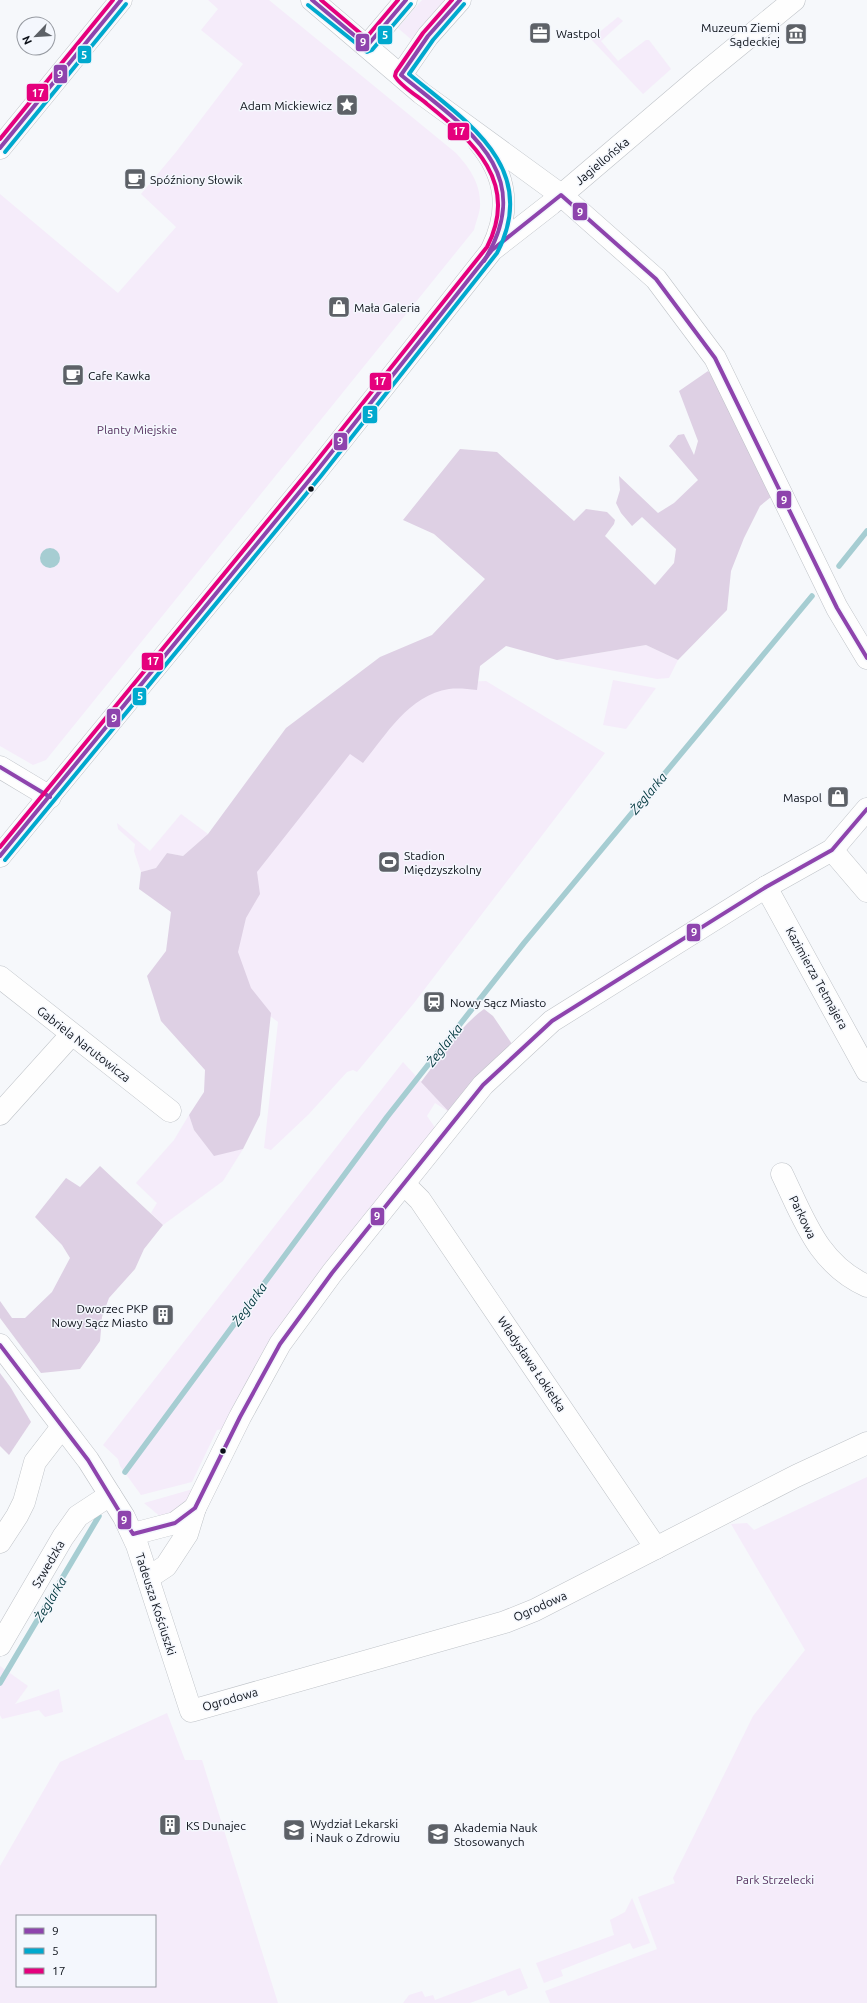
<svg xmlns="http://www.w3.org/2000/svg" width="867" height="2003" font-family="Ubuntu,sans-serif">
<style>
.green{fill:#f5ecfa;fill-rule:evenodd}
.forest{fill:#ded0e4}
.water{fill:#a6cdd2}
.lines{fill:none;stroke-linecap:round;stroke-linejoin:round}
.stream{stroke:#a6cdd2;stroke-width:5.5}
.minor-casing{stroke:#bfc3c8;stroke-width:23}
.minor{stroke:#fefefe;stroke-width:22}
.bus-1-casing{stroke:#f4f7fd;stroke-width:7}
.bus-2-casing{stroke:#f4f7fd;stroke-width:7}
.bus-3-casing{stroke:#f4f7fd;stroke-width:7}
.bus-1{stroke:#8e44ad;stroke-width:4}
.bus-2{stroke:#00a9ce;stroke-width:4}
.bus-3{stroke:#e5007d;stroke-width:4}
.bus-dot{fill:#0a0f17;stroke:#f4f7fd;stroke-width:1.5}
.labels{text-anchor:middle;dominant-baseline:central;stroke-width:3;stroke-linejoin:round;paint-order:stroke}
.poi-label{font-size:12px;fill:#0a0f17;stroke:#f4f7fd;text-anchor:start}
.street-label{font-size:12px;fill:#0a0f17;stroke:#f4f7fd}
.park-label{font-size:12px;fill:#573260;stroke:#f4f7fd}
.water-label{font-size:13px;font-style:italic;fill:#01373d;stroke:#f4f7fd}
.line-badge{stroke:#f4f7fd;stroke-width:1.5}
.badge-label{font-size:11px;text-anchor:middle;font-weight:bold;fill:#fff}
</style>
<rect width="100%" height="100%" fill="#f6f8fb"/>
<g class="green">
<path d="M208,0H269L456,153C468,166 480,182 480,202C481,211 476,221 474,230L46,760L33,765L0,746V194L118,293L176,227L141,194L176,152L243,64L201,30L218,9Z"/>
<path d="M422,0H448L413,41L398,28Z"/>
<path d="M618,17L623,21L601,41L618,61L646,40H649L671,69L643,94L591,39Z"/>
<path d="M646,645L678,660L669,678L657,679L557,660Z"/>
<path d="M613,680L656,688L626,729L603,725Z"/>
<path d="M486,681L605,753L414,1003L357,1072L353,1070L347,1072L309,1114L271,1150L264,1148L278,1022L246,998L213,918L342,747L438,683Z"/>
<path d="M181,814L208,834L183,856L167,853L156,868L141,872L134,851L135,844L118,829L117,823L150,851Z"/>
<path d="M403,1062L449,1112L435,1103L427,1116L436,1129L223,1429L217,1430L192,1482L141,1495L120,1466L118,1459L103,1445Z"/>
<path d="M189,1115L194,1130L214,1155L243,1149L223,1181L163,1225L151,1213L157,1203L136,1183L174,1140Z"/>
<path d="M867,1477V2003H550L545,1991L657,1949L638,1897L675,1883L673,1878L753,1716L805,1650L731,1524L747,1523L754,1530Z"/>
<path d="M193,1489C187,1506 178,1512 162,1518L144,1503Z"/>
<path d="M0,1666L28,1686L15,1704L59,1689L63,1712L45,1717L39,1710L2,1719L0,1715Z"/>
<path d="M167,1713L185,1760H202L278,2003H0V1866L60,1762ZM17,1916H155V1986H17Z"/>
<path d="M632,1898L650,1943L633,1949L630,1943L561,1970L563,1976L544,1983L536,1963L614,1935L610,1920L625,1912Z"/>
<path d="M520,1968L528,1988L508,1996L505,1990L470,2003H403L409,1995L422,1991L425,1997L433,1995L435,2000Z"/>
</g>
<g class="forest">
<path d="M708,371L723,389L771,497L760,506L744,538L731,571L727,610L678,660L646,645L557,660L506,646L480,666L477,690C468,689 458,688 449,689C409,695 386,735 363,763L350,754L257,872L260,894L246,918L238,952L251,988L271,1013L260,1115L243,1149L214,1156L194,1130L189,1115L204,1092L205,1070L161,1021L147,976L166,951L171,912L139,889L141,872L156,868L167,853L183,856L208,834L286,728L380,657L432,635L485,579L434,534L403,520L460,449L497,452L574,521L586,509L607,512L615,520L614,524L605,536L655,585L674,563L676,549L642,517L632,526L621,513L616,503L620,490L619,476L658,513L674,503L698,480L669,446L678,435L684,434L694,455L698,441L679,391Z"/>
<path d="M484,1009L493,1016L512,1044L449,1112L421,1082C440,1058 459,1027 484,1009Z"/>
<path d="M100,1166L163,1225L144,1249L135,1269L109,1298L102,1317L100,1341L80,1369L41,1373L0,1318V1301L12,1318H25L52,1292L70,1258L62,1245L35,1217L66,1178L80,1187Z"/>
<path d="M0,1373L11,1388L31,1422L9,1455L0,1446Z"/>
</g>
<circle class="water" cx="50" cy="558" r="10"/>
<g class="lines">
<g class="stream">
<path d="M839,566L867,531"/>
<path d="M125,1472L387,1117L524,943L812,596"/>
<path d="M0,1683L99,1516"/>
</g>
<g class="minor-casing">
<g id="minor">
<path d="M312,0L421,93L561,195L656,279L715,358L837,608L867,658"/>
<path d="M367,46L406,0"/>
<path d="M401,75L428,36L460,0"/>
<path d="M479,142C507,176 511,210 492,249"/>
<path d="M0,148L121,0"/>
<path d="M0,767L50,797"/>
<path d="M832,850L867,891"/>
<path d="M0,856L316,472L492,250L551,204L700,77L794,0"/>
<path d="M766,887L867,1071"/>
<path d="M0,977L170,1111"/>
<path d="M0,1114L71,1035"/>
<path d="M782,1174C804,1219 818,1264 867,1286"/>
<path d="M404,1184L420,1200L656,1548"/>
<path d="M0,1345L88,1460L124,1517L137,1545L191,1711L505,1622L535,1610L796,1476L867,1443"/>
<path d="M133,1534L175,1523L195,1508"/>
<path d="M0,1542L17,1516L24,1502L35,1462L62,1427"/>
<path d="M148,1578L166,1566L187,1534L195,1508L240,1417L280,1344L332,1273L483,1085L552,1021L766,887L832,850L867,809"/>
<path d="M0,1645L63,1537L78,1516L110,1495"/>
</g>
</g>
<use href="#minor" class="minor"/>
<g class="bus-1-casing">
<g id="bus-1">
<path d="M312,0L367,46L406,0"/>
<path d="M460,0L428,36L401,75C463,126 540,171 484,261"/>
<path d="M0,148L121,0"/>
<path d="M0,767L50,797"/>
<path d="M0,856L316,472L492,250L561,195L656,279L715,358L837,608L867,658"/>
<path d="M0,1345L88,1460L133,1534L175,1523L195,1508L240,1417L280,1344L332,1273L483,1085L552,1021L766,887L832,850L867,809"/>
</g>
</g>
<g class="bus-2-casing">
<g id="bus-2">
<path d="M308,5L367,52L372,50L411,4"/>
<path d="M5,152L126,4"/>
<path d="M5,860L321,476L497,253C541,168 467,122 409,74L433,40L464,4"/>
</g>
</g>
<g class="bus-3-casing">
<g id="bus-3">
<path d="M321,0L366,38L398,0"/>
<path d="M0,139L113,0"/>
<path d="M0,847L311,468L487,247C520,183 474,142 427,104C419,97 399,85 395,76L396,72L423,33L452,0"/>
</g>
</g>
<use href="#bus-1" class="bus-1"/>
<use href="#bus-2" class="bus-2"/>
<use href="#bus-3" class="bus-3"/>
</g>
<defs>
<g id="office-square" transform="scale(1.15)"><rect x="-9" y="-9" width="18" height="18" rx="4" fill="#5d6167" stroke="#f4f7fd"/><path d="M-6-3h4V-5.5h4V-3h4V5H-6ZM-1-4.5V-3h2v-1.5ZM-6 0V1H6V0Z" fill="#fff"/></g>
<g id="museum-square" transform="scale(1.15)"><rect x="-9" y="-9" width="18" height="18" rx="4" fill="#5d6167" stroke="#f4f7fd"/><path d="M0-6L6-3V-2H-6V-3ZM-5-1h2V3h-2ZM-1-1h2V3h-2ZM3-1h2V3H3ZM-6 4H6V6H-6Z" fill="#fff"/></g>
<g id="sight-square" transform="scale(1.15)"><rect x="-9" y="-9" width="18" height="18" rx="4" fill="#5d6167" stroke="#f4f7fd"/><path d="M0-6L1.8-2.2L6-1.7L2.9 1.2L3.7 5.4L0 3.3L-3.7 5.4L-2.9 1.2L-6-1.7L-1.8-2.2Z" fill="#fff"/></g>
<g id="cafe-square" transform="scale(1.15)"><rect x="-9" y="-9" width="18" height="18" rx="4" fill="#5d6167" stroke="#f4f7fd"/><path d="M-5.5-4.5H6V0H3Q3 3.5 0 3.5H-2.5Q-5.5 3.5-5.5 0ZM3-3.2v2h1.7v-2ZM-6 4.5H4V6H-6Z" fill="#fff"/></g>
<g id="shop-square" transform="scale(1.15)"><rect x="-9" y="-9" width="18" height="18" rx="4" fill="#5d6167" stroke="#f4f7fd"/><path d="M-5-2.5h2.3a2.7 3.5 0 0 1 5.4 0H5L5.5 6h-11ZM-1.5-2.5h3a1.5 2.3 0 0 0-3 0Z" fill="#fff"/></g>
<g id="stadium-square" transform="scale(1.15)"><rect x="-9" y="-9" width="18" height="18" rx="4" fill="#5d6167" stroke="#f4f7fd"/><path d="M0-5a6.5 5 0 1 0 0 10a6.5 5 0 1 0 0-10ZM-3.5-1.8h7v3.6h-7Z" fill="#fff"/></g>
<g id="station-square" transform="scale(1.15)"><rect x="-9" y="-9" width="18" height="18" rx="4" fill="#5d6167" stroke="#f4f7fd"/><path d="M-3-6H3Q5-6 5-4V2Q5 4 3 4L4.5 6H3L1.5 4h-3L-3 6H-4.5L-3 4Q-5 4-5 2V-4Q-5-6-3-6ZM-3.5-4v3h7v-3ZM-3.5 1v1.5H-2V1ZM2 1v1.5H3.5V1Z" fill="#fff"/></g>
<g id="building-square" transform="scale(1.15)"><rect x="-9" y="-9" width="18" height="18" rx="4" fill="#5d6167" stroke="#f4f7fd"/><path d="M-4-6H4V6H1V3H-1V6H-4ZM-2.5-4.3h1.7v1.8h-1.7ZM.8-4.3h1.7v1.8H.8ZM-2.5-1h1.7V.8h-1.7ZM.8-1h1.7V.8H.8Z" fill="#fff"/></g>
<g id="university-square" transform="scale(1.15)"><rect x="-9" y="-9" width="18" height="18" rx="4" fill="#5d6167" stroke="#f4f7fd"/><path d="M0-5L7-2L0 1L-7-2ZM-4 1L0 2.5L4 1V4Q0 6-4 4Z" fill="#fff"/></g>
</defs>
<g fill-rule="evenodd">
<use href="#office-square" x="540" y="33"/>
<use href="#museum-square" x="796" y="34"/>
<use href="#sight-square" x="347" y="105"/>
<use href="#cafe-square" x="135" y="179"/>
<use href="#shop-square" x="339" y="307"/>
<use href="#cafe-square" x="73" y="375"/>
<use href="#shop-square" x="838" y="797"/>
<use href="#stadium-square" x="389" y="862"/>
<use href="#station-square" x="434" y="1002"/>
<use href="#building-square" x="163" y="1315"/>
<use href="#building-square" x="170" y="1825"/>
<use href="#university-square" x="294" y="1830"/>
<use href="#university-square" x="438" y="1834"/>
</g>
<g class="bus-dot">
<circle cx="311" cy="489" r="3.5"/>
<circle cx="223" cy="1451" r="3.5"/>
</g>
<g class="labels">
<g class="poi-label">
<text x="780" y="27" text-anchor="end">Muzeum Ziemi<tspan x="780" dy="14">Sądeckiej</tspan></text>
<text x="556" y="33">Wastpol</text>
<text x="332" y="105" text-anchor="end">Adam Mickiewicz</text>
<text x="150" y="179">Spóźniony Słowik</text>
<text x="354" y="307">Mała Galeria</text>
<text x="88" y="375">Cafe Kawka</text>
<text x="822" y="797" text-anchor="end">Maspol</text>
<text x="404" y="855">Stadion<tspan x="404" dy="14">Międzyszkolny</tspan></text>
<text x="450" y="1002">Nowy Sącz Miasto</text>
<text x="148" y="1308" text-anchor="end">Dworzec PKP<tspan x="148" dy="14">Nowy Sącz Miasto</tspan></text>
<text x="310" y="1823">Wydział Lekarski<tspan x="310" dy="14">i Nauk o Zdrowiu</tspan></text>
<text x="186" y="1825">KS Dunajec</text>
<text x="454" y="1827">Akademia Nauk<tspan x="454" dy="14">Stosowanych</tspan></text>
</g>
<g class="street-label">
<text transform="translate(602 161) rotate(-40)">Jagiellońska</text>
<text transform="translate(817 978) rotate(61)">Kazimierza Tetmajera</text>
<text transform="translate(84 1044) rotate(38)">Gabriela Narutowicza</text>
<text transform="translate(803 1217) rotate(64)">Parkowa</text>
<text transform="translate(532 1364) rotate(56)">Władysława Łokietka</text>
<text transform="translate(48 1564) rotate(-60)">Szwedzka</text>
<text transform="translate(156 1604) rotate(72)">Tadeusza Kościuszki</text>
<text transform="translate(540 1606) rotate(-24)">Ogrodowa</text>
<text transform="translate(230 1699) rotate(-16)">Ogrodowa</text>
</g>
<g class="park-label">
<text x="137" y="429">Planty Miejskie</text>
<text x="775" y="1879">Park Strzelecki</text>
</g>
<g class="water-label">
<text transform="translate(648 793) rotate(-50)">Żeglarka</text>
<text transform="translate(444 1045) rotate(-52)">Żeglarka</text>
<text transform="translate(249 1304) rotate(-54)">Żeglarka</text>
<text transform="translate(50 1599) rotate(-59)">Żeglarka</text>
</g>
</g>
<g class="line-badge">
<rect x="377" y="25" width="16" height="20" rx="4" fill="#00a9ce"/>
<rect x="355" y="33" width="15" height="19" rx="4" fill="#8e44ad"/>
<rect x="77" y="45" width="15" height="19" rx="4" fill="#00a9ce"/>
<rect x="53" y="64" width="15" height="20" rx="4" fill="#8e44ad"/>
<rect x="26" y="83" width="23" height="19" rx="4" fill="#e5007d"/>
<rect x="447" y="122" width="23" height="19" rx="4" fill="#e5007d"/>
<rect x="572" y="202" width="16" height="19" rx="4" fill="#8e44ad"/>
<rect x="369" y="372" width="23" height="19" rx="4" fill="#e5007d"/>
<rect x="362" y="405" width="16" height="19" rx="4" fill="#00a9ce"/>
<rect x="333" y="432" width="15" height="19" rx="4" fill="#8e44ad"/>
<rect x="776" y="490" width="16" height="19" rx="4" fill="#8e44ad"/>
<rect x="141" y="652" width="23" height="19" rx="4" fill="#e5007d"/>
<rect x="132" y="687" width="15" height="19" rx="4" fill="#00a9ce"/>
<rect x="106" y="708" width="15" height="20" rx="4" fill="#8e44ad"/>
<rect x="686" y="923" width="15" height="19" rx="4" fill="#8e44ad"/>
<rect x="370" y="1207" width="15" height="19" rx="4" fill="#8e44ad"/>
<rect x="117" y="1510" width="15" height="20" rx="4" fill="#8e44ad"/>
</g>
<g class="badge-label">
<text x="385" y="39">5</text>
<text x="363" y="46">9</text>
<text x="84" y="59">5</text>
<text x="60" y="78">9</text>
<text x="38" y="97">17</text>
<text x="459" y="135">17</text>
<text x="580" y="216">9</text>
<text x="380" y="385">17</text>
<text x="370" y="418">5</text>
<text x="340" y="445">9</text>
<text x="784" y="504">9</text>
<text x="153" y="665">17</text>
<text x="140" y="700">5</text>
<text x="114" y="722">9</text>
<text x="694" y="936">9</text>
<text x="377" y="1220">9</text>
<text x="124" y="1524">9</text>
</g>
<rect x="16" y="1915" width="140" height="72" fill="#f4f7fd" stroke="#969aa1"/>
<rect x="24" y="1928" width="20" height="6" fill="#8e44ad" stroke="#969aa1"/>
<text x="52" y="1935" font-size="12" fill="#0a0f17">9</text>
<rect x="24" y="1948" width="20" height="6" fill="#00a9ce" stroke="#969aa1"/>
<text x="52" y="1955" font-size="12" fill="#0a0f17">5</text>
<rect x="24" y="1968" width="20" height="6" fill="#e5007d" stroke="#969aa1"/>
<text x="52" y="1975" font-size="12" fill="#0a0f17">17</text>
<g transform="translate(36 36) rotate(245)"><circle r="19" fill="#f4f7fd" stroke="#969aa1"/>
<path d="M0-3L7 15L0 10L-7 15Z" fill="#5d6167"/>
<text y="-6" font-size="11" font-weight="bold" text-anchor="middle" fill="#0a0f17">N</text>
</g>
</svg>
